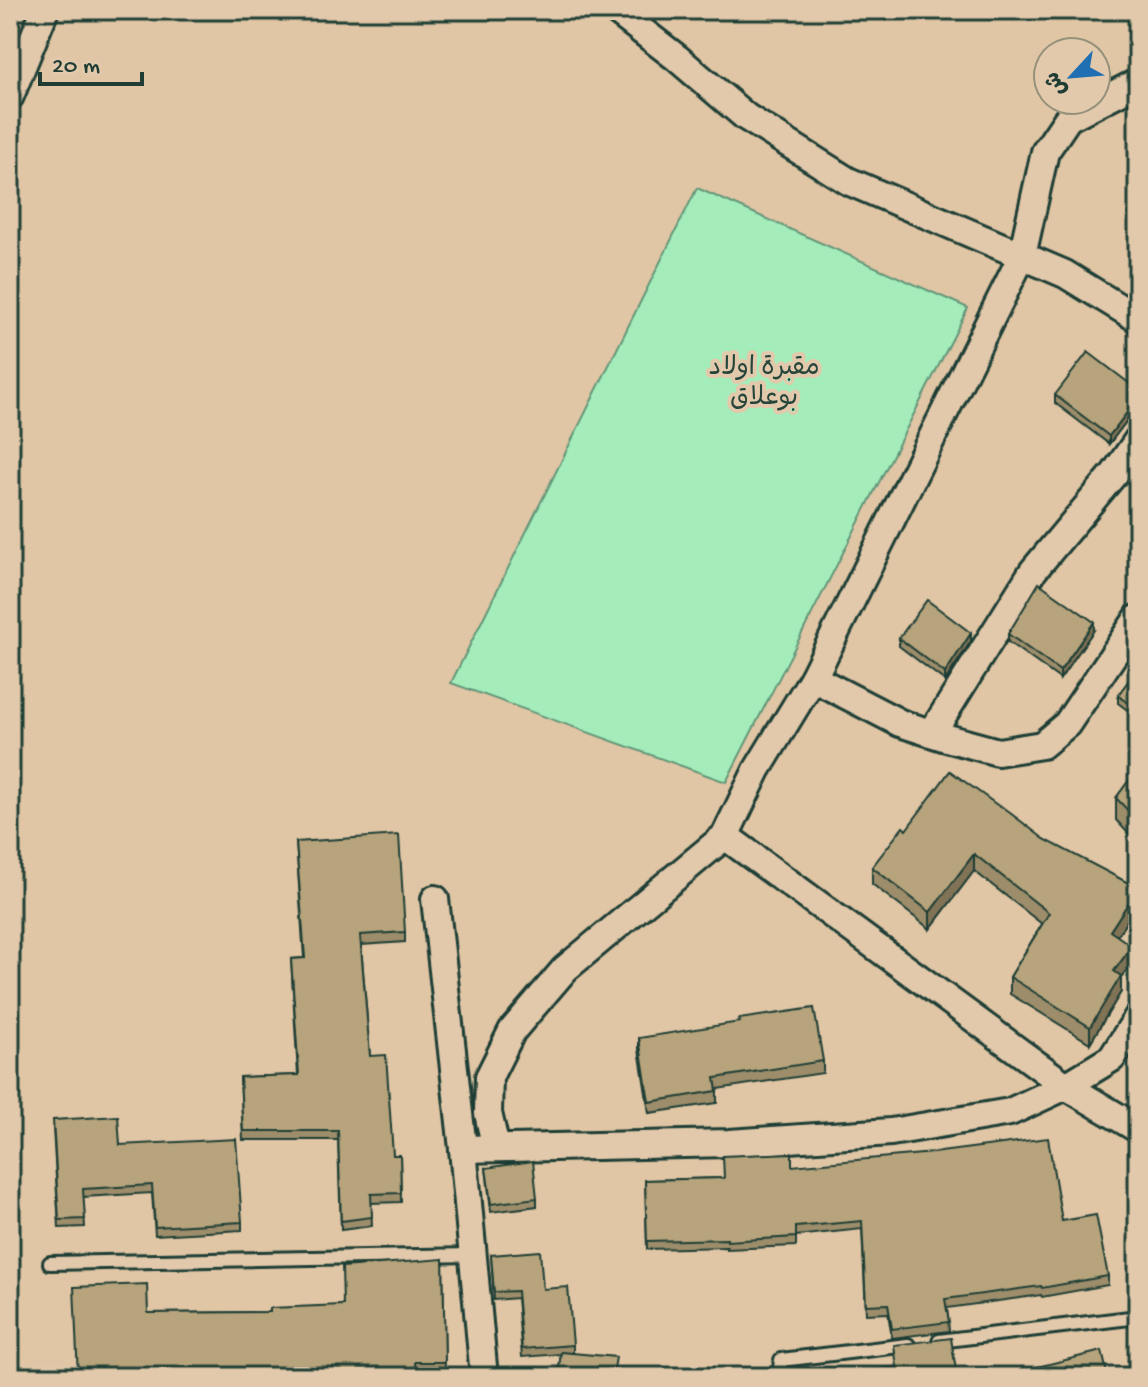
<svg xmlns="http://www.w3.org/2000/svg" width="1148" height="1387" font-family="'Gochi Hand','Playpen Sans Arabic',sans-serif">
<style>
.green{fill:#a4edbb;stroke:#629578;stroke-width:2}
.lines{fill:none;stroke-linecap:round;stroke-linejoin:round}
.service-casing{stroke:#1f3d34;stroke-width:18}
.minor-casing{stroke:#1f3d34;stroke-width:32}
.service{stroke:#e3c9ab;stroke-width:12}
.minor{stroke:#e3c9ab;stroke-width:26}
.wall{fill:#9d8d6b;stroke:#1f3d34;stroke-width:2}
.shaded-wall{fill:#807357;stroke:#1f3d34;stroke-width:2}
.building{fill:#b7a47c;stroke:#1f3d34;stroke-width:2}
.labels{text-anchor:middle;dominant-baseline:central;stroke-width:8;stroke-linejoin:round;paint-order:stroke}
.park-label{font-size:26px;fill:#26463b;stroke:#e3c9ab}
</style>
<rect width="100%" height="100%" fill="#e1c6a5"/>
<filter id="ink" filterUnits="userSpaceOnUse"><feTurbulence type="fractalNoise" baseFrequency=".0125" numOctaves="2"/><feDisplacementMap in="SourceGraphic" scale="16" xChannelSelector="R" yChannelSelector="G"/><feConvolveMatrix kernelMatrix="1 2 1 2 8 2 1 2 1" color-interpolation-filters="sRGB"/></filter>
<g filter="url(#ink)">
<path class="green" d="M697,188L968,308L726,782L451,683Z"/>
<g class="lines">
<g class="service-casing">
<g id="service">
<path d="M50,1263L473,1255"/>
<path d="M939,1341L1138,1317"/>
<path d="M779,1377L781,1360L908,1345"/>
</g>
</g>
<g class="minor-casing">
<g id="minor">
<path d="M615,10L677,58L746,117L848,181L1065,274L1138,319"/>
<path d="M10,96L45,10"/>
<path d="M813,678L1022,256L1045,152L1068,118L1138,82"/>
<path d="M932,733L1033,571L1115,473L1138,440"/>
<path d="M725,836L1066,1086L1138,1129"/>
<path d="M435,899L463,1149L484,1377"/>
<path d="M496,1148L488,1113L489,1077L512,1031L565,969L725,836L757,770L813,678L900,723L943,737L998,752L1042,745L1067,724L1138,618"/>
<path d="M463,1149L729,1143L891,1132L1010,1112L1066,1086L1112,1058L1138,1017"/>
</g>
</g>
<use href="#service" class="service"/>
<use href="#minor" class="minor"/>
</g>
<g class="wall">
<path d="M1138,390V406L1109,444L1055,403V395Z"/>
<path d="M1094,630L1060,679L1008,642V634Z"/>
<path d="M899,638L971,641L945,681L899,646Z"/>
<path d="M1138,668V718L1118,703V695Z"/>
<path d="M1138,768V844L1116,820V798Z"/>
<path d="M906,830L1044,839L1138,904L1117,936L1132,962L1121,978V992L1090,1043L1010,994V977L1042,924L974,871L930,929L872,884V867Z"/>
<path d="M296,842L405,932V942L361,945L370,1056L393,1155H400L401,1202L371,1203L372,1226L341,1230L338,1140H243L240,1077L298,1075L291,959L304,958Z"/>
<path d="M639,1038L823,1061V1073L717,1089V1103L649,1113L639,1049Z"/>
<path d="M53,1128L120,1145L242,1222V1230L155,1235L152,1193L83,1197L85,1227L59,1228Z"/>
<path d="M792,1166L1062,1221L1108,1276V1285L1042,1297L1041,1295L947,1308L949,1331L892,1338L888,1313L866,1314L862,1229L796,1236V1246L727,1249V1247L647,1249L645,1180L723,1178Z"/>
<path d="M486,1168L537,1198V1206L491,1212Z"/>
<path d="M491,1255L543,1289L573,1345V1353L616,1370L558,1377L561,1354L522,1357L517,1298L494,1300Z"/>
<path d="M443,1259L445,1370H416L148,1313L270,1312L343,1305Z"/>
</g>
<g class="shaded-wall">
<path d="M1138,398V406L1109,444V436Z"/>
<path d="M1094,622V630L1060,679V671Z"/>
<path d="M971,633V641L945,681V673Z"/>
<path d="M974,854V871L930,929V912Z"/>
<path d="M1138,888V904L1110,947V931Z"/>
<path d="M1132,946V962L1121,978V992L1090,1043V1027L1114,971Z"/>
</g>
<g class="building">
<path d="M1088,352L1138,390V398L1109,436L1055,395Z"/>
<path d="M1039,583L1094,622L1060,671L1008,634Z"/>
<path d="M927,600L971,633L945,673L899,638Z"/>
<path d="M1138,668V711L1118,695Z"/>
<path d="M1138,768V821L1116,798Z"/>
<path d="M950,771L1000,807L1001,806L1044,839L1138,888L1110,931L1132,946L1114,971L1121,976L1090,1027L1010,977L1049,913L974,854L930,912L872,867L903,827L906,830Z"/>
<path d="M399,835L405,932L360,935L370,1056L386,1055L393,1155H400L401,1193L371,1194L372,1217L341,1221L338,1131H243L240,1077L299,1075L291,959L305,958L296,842Z"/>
<path d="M814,1008L823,1061L715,1078L717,1091L649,1102L639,1038L740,1022L739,1019Z"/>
<path d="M118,1116L120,1145L236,1139L242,1222L155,1227L152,1185L83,1189L85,1219L59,1220L53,1120Z"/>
<path d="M1048,1138L1062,1221L1096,1215L1108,1276L1042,1288L1041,1286L945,1299L949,1322L892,1329L888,1304L866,1305L862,1221L796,1227V1237L727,1241V1239L647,1241L645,1180L724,1178L723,1156L792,1153V1166L933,1153Z"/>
<path d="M533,1161L537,1198L491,1204L486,1168Z"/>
<path d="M540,1251L543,1289L568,1287L573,1345L522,1349L517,1291L494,1292L491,1255Z"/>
<path d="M443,1259L445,1362H415L416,1377H78L74,1287L147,1284L148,1313L270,1312V1308L343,1305L342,1267Z"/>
<path d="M951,1338L957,1377H811L897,1367L894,1345Z"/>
<path d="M1102,1351L1108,1377H1014L1013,1373Z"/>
<path d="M561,1352L616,1357L613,1375L624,1377H558Z"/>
</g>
</g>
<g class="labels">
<g class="park-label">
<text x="764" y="369">مقبرة اولاد<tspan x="764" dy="30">بوعلاق</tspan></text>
</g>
</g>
<rect width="1148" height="1387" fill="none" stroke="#e3c9ab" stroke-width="40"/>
<rect x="20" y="20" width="1108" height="1347" fill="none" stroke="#1f3d34" stroke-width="3" filter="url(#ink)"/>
<g transform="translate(1072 76) rotate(244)"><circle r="38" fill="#e3c9ab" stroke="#95917b" stroke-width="2"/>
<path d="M0-6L14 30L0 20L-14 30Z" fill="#1f6fb2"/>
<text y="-12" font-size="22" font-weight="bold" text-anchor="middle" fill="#1f3d34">ش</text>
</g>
<path d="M40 72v12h102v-12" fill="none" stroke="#1f3d34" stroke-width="4"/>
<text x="52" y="72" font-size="24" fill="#1f3d34" stroke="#e3c9ab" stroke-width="6" paint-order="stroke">20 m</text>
</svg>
